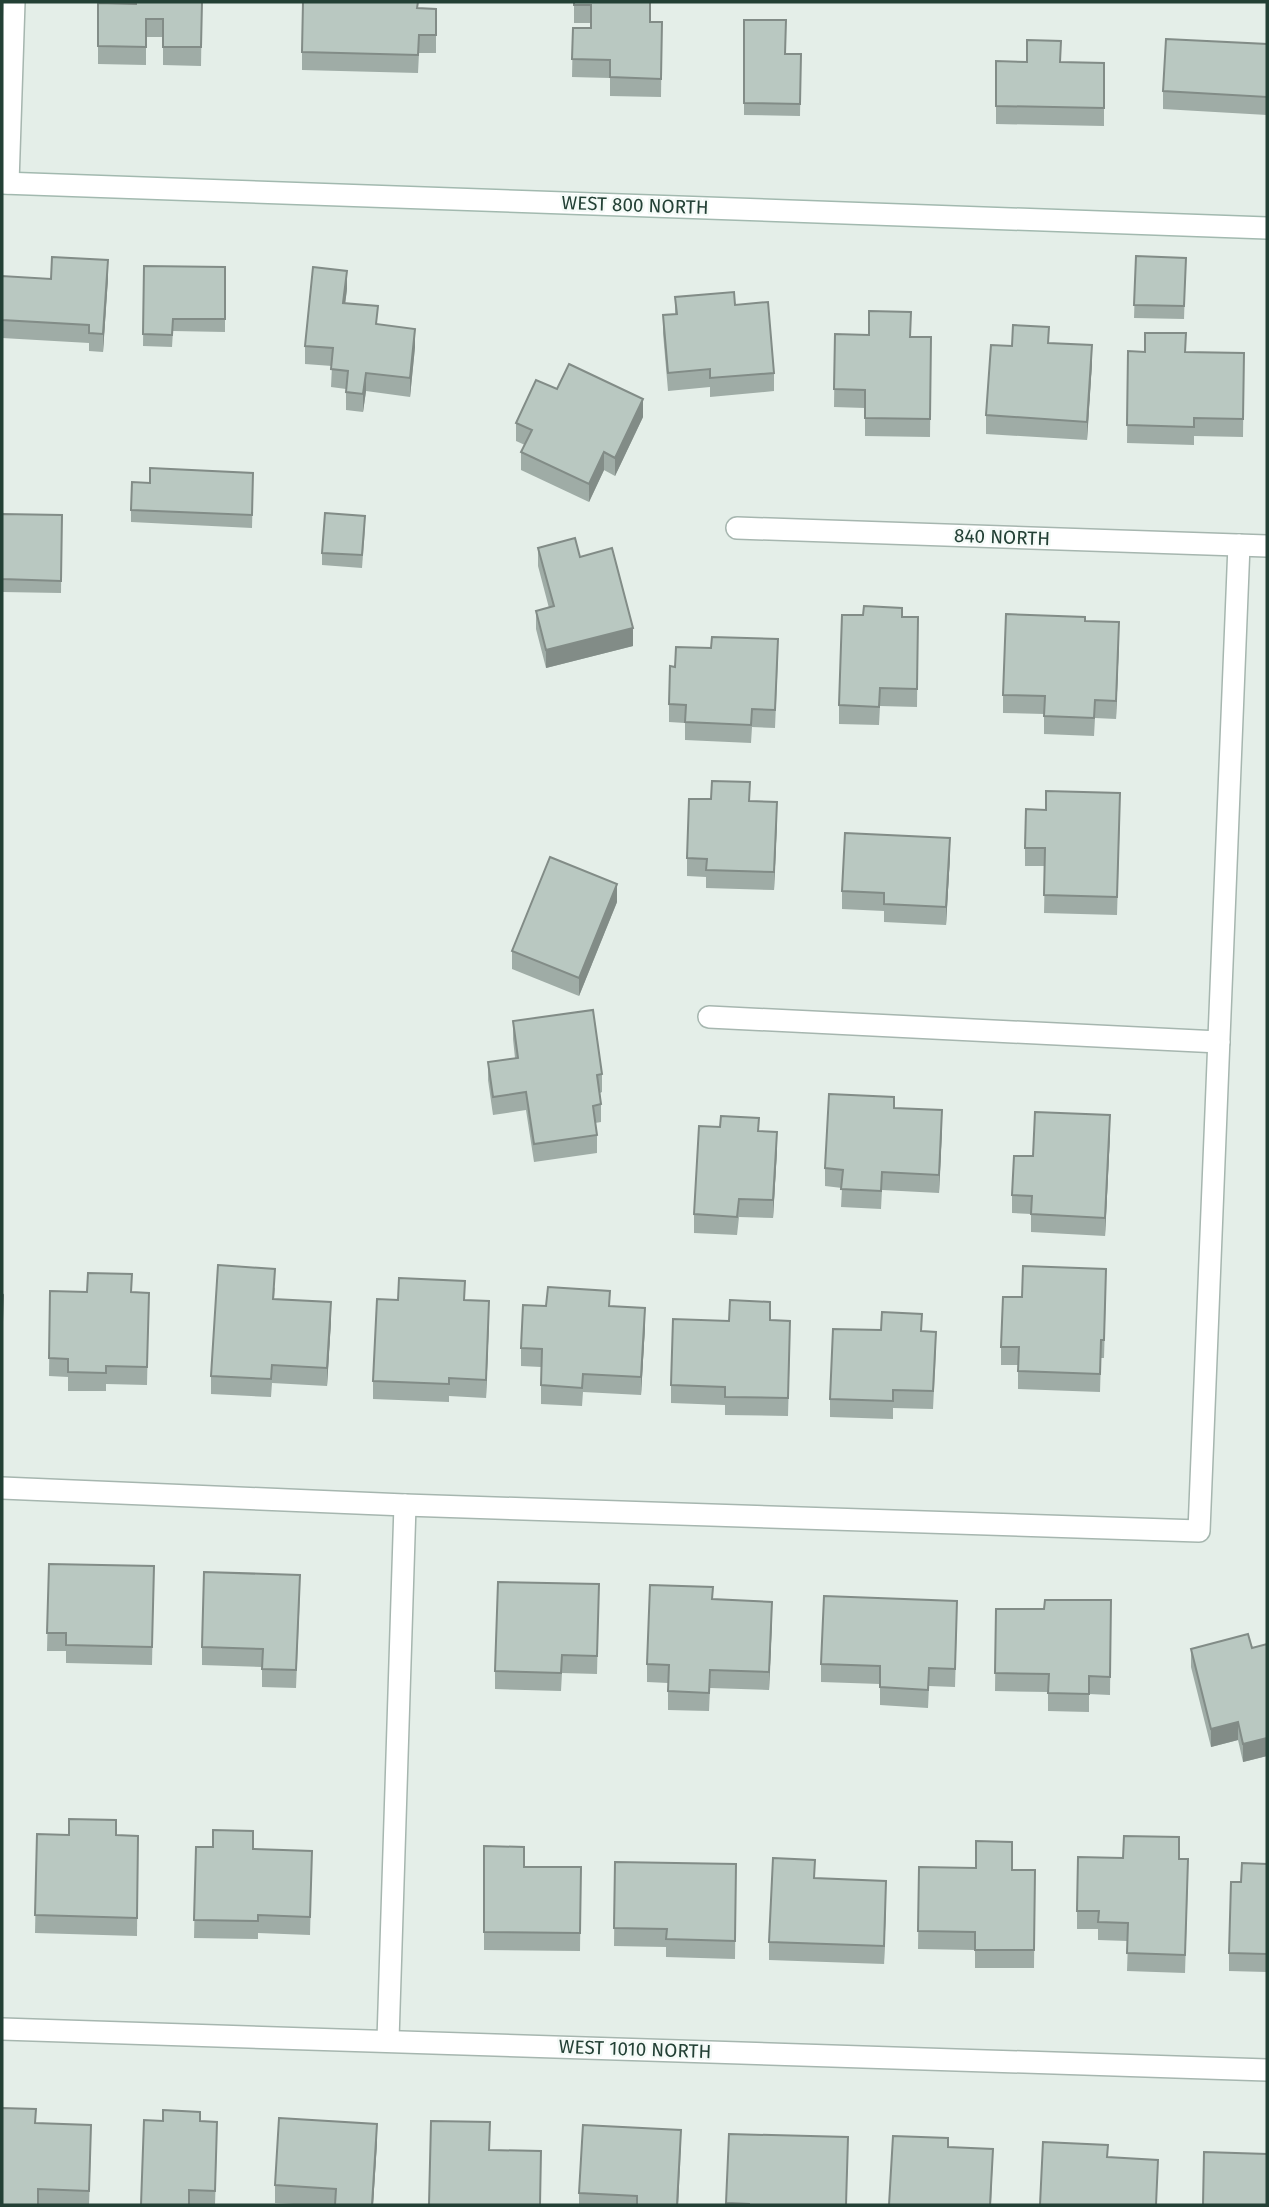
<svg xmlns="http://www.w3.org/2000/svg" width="1269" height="2207" font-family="'Fira Sans',sans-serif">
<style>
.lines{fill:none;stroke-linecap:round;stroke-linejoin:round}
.street-casing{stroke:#a6b6af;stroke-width:24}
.secondary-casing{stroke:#a2b9af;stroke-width:24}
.street{stroke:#fff;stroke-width:21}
.secondary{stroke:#fff;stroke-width:21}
.wall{fill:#9faca6}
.shaded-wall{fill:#828c87}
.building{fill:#b9c8c1;stroke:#828c87;stroke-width:2}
.labels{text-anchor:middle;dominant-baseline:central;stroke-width:5;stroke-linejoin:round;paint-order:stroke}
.street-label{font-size:19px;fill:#234035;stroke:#f4faf7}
</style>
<rect width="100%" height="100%" fill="#e4eee8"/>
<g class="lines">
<g class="street-casing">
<g id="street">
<path d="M8,183L14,2"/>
<path d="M737,528L1267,546"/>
<path d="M709,1017L1219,1042"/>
<path d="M2,1488L405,1505L1199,1531L1239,545"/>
<path d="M2,2029L1267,2070"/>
<path d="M388,2040L405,1505"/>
</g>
</g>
<g class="secondary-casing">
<path id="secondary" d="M2,183L1267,228"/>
</g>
<use href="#street" class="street"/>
<use href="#secondary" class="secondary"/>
</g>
<g class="wall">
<path d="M202,2L201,66L163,65V37H146V65L98,64V3L136,4Z"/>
<path d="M574,2H650V22H662L661,97L610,96V78L572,77L573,28H591V23H574Z"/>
<path d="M418,8L436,9V53H419L418,73L302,70V52Z"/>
<path d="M744,20L785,54H801L800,116L744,115Z"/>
<path d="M1267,44V115L1163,109V91Z"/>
<path d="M996,61L1104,63V126L996,124Z"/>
<path d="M1136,256L1186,258L1184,319L1134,318Z"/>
<path d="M144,266L225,267V332L173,331L172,347L143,346Z"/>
<path d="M2,276L51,279L108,278L103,352L89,351V343L2,338Z"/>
<path d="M347,289L345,303L415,347L410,397L366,391L363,412L346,410V389L331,387L332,366L305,364V346Z"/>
<path d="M675,297L735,305L774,373V391L710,397V387L668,391L663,333V315L675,314Z"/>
<path d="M835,334L931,337L930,437L865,436V408L834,407Z"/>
<path d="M1049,343L1092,363L1087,440L986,434V415L1012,346Z"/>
<path d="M1128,351L1244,353L1243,437L1194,436V445L1127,443Z"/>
<path d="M557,389L643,417L615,476L604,470L589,502L521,470V452L525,445L516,441V423Z"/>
<path d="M150,483L253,485L252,528L131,522V510Z"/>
<path d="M2,514L62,515L61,593L2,592Z"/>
<path d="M365,528L362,568L322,565V553Z"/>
<path d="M538,548L633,646L546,668L536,629V611L549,608L538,566Z"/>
<path d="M902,617H918L917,707L880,706L879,725L839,724V705Z"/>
<path d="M1085,621L1119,640L1116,719L1095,718L1094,736L1044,734V714L1003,713V695Z"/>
<path d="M778,657L775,728L752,727L751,743L685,740V723L669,722V704Z"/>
<path d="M750,801L777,820L774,890L706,888V877L687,876V858Z"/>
<path d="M1120,811L1117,915L1044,913L1045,866H1025V848Z"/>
<path d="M950,856L946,925L884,922V911L842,909V891Z"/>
<path d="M617,902L579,996L512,969V951Z"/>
<path d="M513,1021L602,1074V1092L600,1093L601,1104V1122L595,1123L597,1135V1153L534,1162L526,1110L493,1115L488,1080V1062L515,1058L513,1039Z"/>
<path d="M894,1108L942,1128L939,1193L882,1190L881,1209L841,1207L842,1188L825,1186V1168Z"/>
<path d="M720,1127L759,1131L777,1150L773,1218L739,1217L737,1235L694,1233V1214Z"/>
<path d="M1110,1134L1105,1236L1031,1232V1214L1012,1213V1195Z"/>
<path d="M275,1287L274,1299L331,1321L327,1386L272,1383L271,1397L211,1394V1376Z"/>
<path d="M1106,1287L1104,1358H1101L1100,1392L1018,1389V1365H1001V1347Z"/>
<path d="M50,1291L149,1293L147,1385L106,1384V1391H68V1377L49,1376Z"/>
<path d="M398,1300H465L489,1319L486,1398L449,1396V1402L373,1399V1381Z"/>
<path d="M546,1306H610L645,1326L641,1395L583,1392L582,1406L541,1404V1367L521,1366V1348Z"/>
<path d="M770,1320L790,1339L788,1416L725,1415V1405L671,1403V1385L729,1321Z"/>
<path d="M922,1331L936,1350L933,1409L893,1408V1419L830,1417V1399Z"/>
<path d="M49,1564L154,1566L152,1665L66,1663V1651H47Z"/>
<path d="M599,1584L597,1674L562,1673L561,1691L495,1689V1671Z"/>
<path d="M300,1593L296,1688L262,1687V1667L202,1665V1647Z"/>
<path d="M713,1599L772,1620L769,1690L710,1688L709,1711L668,1710V1683L647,1682V1664Z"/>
<path d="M1111,1600L1110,1695L1089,1694V1712L1048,1711V1692L995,1691L996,1609H1044Z"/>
<path d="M957,1619L955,1687L929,1686L928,1708L880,1705V1684L821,1682V1664Z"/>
<path d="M1267,1644V1756L1243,1762L1238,1740L1211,1747L1191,1667V1649L1252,1648Z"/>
<path d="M37,1834L138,1836L137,1936L35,1933Z"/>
<path d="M484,1846L524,1867H581L580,1951L484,1950Z"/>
<path d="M196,1847L312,1851L310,1935L258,1933V1939L194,1938Z"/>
<path d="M1179,1859L1188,1877L1185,1973L1127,1971L1128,1941L1098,1940V1929H1077V1911Z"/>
<path d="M615,1862L736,1864L735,1959L666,1957V1947L614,1946Z"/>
<path d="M1267,1864V1972L1229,1971V1953L1241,1882Z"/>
<path d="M919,1867L1035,1870L1034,1968H975V1950L918,1949Z"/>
<path d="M815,1878L886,1899L884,1964L769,1960V1942Z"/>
<path d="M200,2121L217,2140L215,2205H141Z"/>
<path d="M35,2123L91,2143L89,2205H2Z"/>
<path d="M729,2134L848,2155L846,2205H726Z"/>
<path d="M377,2142L373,2205H312L275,2203V2185Z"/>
<path d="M681,2148L678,2205H579V2193Z"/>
</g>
<g class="shaded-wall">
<path d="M108,260V278L103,352V334Z"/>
<path d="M347,271V289L343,321V303Z"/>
<path d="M415,329V347L410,397V378Z"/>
<path d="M1092,345V363L1087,440V422Z"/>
<path d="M366,373V391L363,412V394Z"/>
<path d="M643,399V417L615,476V458Z"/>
<path d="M604,452V470L589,502V484Z"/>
<path d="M1119,622V640L1116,719V701Z"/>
<path d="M633,628V646L546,668V650Z"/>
<path d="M777,802V820L774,890V872Z"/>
<path d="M950,838V856L946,925V907Z"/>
<path d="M617,884V902L579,996V978Z"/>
<path d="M942,1110V1128L939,1193V1175Z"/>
<path d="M1110,1115V1134L1105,1236V1218Z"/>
<path d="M777,1132V1150L773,1218V1200Z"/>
<path d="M489,1301V1319L486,1398V1380Z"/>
<path d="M331,1302V1321L327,1386V1368Z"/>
<path d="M645,1308V1326L641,1395V1377Z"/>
<path d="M772,1602V1620L769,1690V1672Z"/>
<path d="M1238,1722V1740L1211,1747V1729Z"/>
<path d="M1267,1738V1756L1243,1762V1744Z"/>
<path d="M886,1881V1899L884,1964V1946Z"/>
<path d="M377,2124V2142L373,2205H372Z"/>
<path d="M681,2130L678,2205H677Z"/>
<path d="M993,2149L991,2205H990Z"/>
</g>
<g class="building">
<path d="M136,2H202L201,47H163V19H146V47L98,46V3L136,4Z"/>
<path d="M303,2H418L417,8L436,9V35H419L418,55L302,52Z"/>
<path d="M574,2H650V22H662L661,79L610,77V60L572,59L573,28H591V5H574Z"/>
<path d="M744,20H786L785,54H801L800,104L744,103Z"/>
<path d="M1166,39L1267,44V97L1163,91Z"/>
<path d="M1027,40L1061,41L1060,62L1104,63V108L996,106V61L1027,62Z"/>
<path d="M1136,256L1186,258L1184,306L1134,305Z"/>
<path d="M52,257L108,260L103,334L89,333V325L2,320V276L51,279Z"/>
<path d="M144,266L225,267V319H173L172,335L143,334Z"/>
<path d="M313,267L347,271L343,303L378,306L376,324L415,329L410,378L366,373L363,394L346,392L348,371L331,369L333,348L305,346Z"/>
<path d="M734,292L735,305L768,302L774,373L710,378V369L668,373L663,315L677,314L675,297Z"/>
<path d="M869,311L911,312L910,337H931L930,419L865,418V390L834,389L835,334L869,335Z"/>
<path d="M1013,325L1049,327L1048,343L1092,345L1087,422L986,415L991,345L1012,346Z"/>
<path d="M1145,333H1186L1185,352L1244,353L1243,419L1194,418V427L1127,425L1128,351L1145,352Z"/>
<path d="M569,364L643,399L615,458L604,452L589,484L521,452L532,430L516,423L536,380L557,389Z"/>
<path d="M150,468L253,473L252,515L131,510L132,482L150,483Z"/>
<path d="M325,513L365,516L362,555L322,553Z"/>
<path d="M2,514L62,515L61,581L2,579Z"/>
<path d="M575,538L580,557L612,548L633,628L546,650L536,611L554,606L538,548Z"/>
<path d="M864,606L902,608V617H918L917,689L880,688L879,707L839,705L842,615H863Z"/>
<path d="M1006,614L1085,617V621L1119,622L1116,701L1095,700L1094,718L1044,716L1045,696L1003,695Z"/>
<path d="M712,637L778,639L775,710L752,709L751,725L685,722L686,705L669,704L670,666L675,667L676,647L711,648Z"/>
<path d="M712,781L750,782L749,801L777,802L774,872L706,870L707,859L687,858L689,799H711Z"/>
<path d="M1046,791L1120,793L1117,897L1044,895L1045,848H1025L1026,809L1046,810Z"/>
<path d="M845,833L950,838L946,907L884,904V893L842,891Z"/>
<path d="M550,857L617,884L579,978L512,951Z"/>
<path d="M593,1010L602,1074L597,1075L601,1104L593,1106L597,1135L534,1144L526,1092L493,1097L488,1062L518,1058L513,1021Z"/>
<path d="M829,1094L894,1097V1108L942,1110L939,1175L882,1172L881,1191L841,1189L843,1170L825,1168Z"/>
<path d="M1035,1112L1110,1115L1105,1218L1031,1214L1032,1196L1012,1195L1014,1156H1033Z"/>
<path d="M721,1116L759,1118L758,1131L777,1132L773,1200L739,1199L737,1217L694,1214L699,1126L720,1127Z"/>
<path d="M218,1265L275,1269L273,1299L331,1302L327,1368L272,1365L271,1379L211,1376Z"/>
<path d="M1023,1266L1106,1269L1104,1340H1101L1100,1374L1018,1371L1019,1347H1001L1003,1297H1022Z"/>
<path d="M88,1273L132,1274L131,1292L149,1293L147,1367L106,1366V1373L68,1372V1359L49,1358L50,1291L87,1292Z"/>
<path d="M399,1278L465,1281L464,1300L489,1301L486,1380L449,1378V1384L373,1381L377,1299L398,1300Z"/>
<path d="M548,1287L610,1291L609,1306L645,1308L641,1377L583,1374L582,1388L541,1385L542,1349L521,1348L523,1305L546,1306Z"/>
<path d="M2,1294L3,1295L2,1322Z"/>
<path d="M730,1300L770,1302V1320L790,1321L788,1398L725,1397V1387L671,1385L673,1319L729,1321Z"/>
<path d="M882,1312L922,1314L921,1331L936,1332L933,1391L893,1390V1401L830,1399L833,1329L881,1330Z"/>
<path d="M49,1564L154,1566L152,1647L66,1645V1633H47Z"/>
<path d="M204,1572L300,1575L296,1670L262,1669L263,1649L202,1647Z"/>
<path d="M498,1582L599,1584L597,1656L562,1655L561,1673L495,1671Z"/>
<path d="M650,1585L713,1587L712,1599L772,1602L769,1672L710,1670L709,1693L668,1691L669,1665L647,1664Z"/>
<path d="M824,1596L957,1601L955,1669L929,1668L928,1690L880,1687V1666L821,1664Z"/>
<path d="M1045,1600H1111L1110,1677L1089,1676V1694L1048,1693L1049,1674L995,1673L996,1609H1044Z"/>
<path d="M1248,1634L1252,1648L1267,1644V1738L1243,1744L1238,1722L1211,1729L1191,1649Z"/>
<path d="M69,1819L116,1820V1835L138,1836L137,1918L35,1915L37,1834L69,1835Z"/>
<path d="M213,1830L253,1831V1849L312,1851L310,1917L258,1915V1921L194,1920L196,1847H213Z"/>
<path d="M1124,1836L1179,1837V1859H1188L1185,1955L1127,1953L1128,1923L1098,1922L1099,1911H1077L1078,1857L1123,1858Z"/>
<path d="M976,1841L1012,1842V1870H1035L1034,1950H975V1932L918,1931L919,1867L976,1868Z"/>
<path d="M484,1846L524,1847V1867H581L580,1933L484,1932Z"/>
<path d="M773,1858L815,1860L814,1878L886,1881L884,1946L769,1942Z"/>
<path d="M615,1862L736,1864L735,1941L666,1939L667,1929L614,1928Z"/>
<path d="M1242,1863L1267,1864V1954L1229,1953L1231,1882H1241Z"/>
<path d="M2,2108L36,2109L35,2123L91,2125L89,2191L38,2189V2205H2Z"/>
<path d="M163,2110L200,2112V2121L217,2122L215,2191L189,2190V2205H141L144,2120L163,2121Z"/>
<path d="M279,2118L377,2124L372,2205H335L336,2189L275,2185Z"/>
<path d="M431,2121L490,2122L489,2150L541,2151L540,2205H429Z"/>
<path d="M583,2125L681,2130L677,2205H637V2196L579,2193Z"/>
<path d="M729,2134L848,2137L846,2205H749V2204L726,2203Z"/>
<path d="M893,2136L948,2138V2147L993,2149L990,2205H889Z"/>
<path d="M1043,2142L1108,2145L1107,2157L1158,2160L1156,2205H1040Z"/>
<path d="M1204,2152L1267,2154V2205H1203Z"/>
</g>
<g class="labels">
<g class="street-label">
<text transform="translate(635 205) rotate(2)">WEST 800 NORTH</text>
<text transform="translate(1002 537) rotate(2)">840 NORTH</text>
<text transform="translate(635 2049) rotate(2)">WEST 1010 NORTH</text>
</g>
</g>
<rect width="1269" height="2207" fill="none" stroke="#234035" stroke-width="7"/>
</svg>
